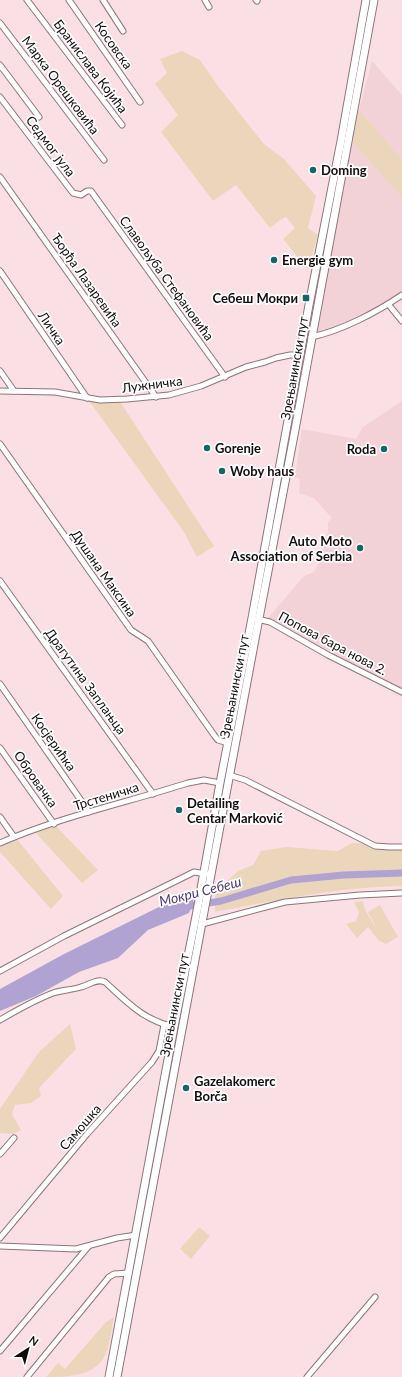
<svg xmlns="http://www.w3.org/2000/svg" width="402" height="1377" font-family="Lato,sans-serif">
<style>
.built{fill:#f2d1d7}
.green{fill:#ecd6bb}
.water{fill:#b0a3d1}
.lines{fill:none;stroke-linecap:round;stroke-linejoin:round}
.canal{stroke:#b0a3d1;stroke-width:7}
.street-casing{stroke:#8c7479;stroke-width:7}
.secondary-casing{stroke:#8c7479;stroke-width:9}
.street{stroke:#fff;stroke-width:5}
.secondary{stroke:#fff;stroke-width:7}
.poi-dot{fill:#176666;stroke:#fff;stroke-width:1.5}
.labels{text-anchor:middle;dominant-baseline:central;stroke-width:3.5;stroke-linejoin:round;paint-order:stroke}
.street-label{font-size:13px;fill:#130b0d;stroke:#fff}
.poi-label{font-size:13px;font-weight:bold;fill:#130b0d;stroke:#fff;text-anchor:start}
.water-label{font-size:14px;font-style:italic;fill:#4e3b75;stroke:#fff}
</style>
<rect width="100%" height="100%" fill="#fae0e5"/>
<g class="built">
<path d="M372,61L402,95V159L359,110Z"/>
<path d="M350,139L402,198V292L388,302L323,333L316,332Z"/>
<path d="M402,401V688L324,649L268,618L304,576L314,572L320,561L328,530V522L332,518L314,498L299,493L300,479L295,477L302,429L356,439L363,427Z"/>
</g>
<g class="green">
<path d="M182,51L200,60L218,86L264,144L284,159L316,196L308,228L318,235L308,270L283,239L295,228L286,217L280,220L270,228L236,185L213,201L161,132L178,115L155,84L167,73L160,59Z"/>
<path d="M359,110L402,159V198L350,139Z"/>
<path d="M87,398L119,400L214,546L197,557L184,532Z"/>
<path d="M55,825L98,870L82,883L35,832Z"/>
<path d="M16,838L63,896L51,909L0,852V845Z"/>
<path d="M352,843L402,846V886C338,887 277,900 215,912V888L225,883L238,871L253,865L261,851L286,847L338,851Z"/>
<path d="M363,901L365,910L378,931L368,912L380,905L398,937L386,944L379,941L368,927L357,938L346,924L356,921L359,912L354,902Z"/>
<path d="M70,1024L76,1049L39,1088L41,1096L31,1103L15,1105L12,1114L21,1130L13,1134L0,1133V1109L39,1052Z"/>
<path d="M199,1227L210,1236L191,1259L180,1249Z"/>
<path d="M114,1317C111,1330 110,1348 103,1359C91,1377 65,1377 46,1377L58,1363L65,1369L106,1322Z"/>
</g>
<path class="water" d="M194,899L189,913L148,930L118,958L79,972L36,996L0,1011V989L64,954L165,904Z"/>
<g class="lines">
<path class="canal" d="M184,907L221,901L291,880L344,875L402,873"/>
<g class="street-casing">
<g id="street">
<path d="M27,0L122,125"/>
<path d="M69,0L140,102"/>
<path d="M103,0L123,31"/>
<path d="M205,0L209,7"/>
<path d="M256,0L257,1"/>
<path d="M0,23L104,160"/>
<path d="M0,65L39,117"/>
<path d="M0,97L73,193L81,195L87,191H91L225,377"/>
<path d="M0,177L156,397"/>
<path d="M0,271L87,398"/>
<path d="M388,304L402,321"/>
<path d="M311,337C341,331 377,312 402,295"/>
<path d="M0,371L14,391"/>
<path d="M0,391L55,392L100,400L127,399L169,395L201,386L246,367L265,362L276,358L290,355H301"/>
<path d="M0,444L131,630L148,641L214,735L218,740L228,743"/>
<path d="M0,581L153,794"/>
<path d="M257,619L270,622L328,655L402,692"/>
<path d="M0,684L89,812"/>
<path d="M0,748L54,824"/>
<path d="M229,775L245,780L375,846L389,847H402"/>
<path d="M0,817L14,837"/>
<path d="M0,843C60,817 125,803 188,783L204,780L220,783"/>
<path d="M202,924L285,902L360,895L402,893"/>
<path d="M0,971L64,936L180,879L194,872L207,874"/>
<path d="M0,1020C17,1010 35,1000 53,993C62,990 72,990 81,987C89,985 97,978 105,982C127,1002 143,1020 174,1027"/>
<path d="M0,1154L14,1138"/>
<path d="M0,1238L87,1134L152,1062L159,1051L164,1025"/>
<path d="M0,1246L76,1249L117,1238L136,1235"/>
<path d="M0,1351L88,1247"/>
<path d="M27,1377L109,1277L114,1274L129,1273"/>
<path d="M307,1377L375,1297"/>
</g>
</g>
<g class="secondary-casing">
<g id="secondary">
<path d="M109,1377L174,1027L197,911L220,783L252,618L309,305L341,141L366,0"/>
<path d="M117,1377L256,634L295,430L374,0"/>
</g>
</g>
<use href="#street" class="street"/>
<use href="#secondary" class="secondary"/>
</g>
<g class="poi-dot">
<circle cx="313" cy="170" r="4"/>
<circle cx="274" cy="260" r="4"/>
<rect x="302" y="294" width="8" height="8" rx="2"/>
<circle cx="207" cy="448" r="4"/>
<circle cx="384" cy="449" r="4"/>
<circle cx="222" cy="471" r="4"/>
<circle cx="360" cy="548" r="4"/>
<circle cx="179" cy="810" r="4"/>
<circle cx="186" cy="1088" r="4"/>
</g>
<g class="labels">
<g class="street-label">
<text transform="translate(114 45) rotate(55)">Косовска</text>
<text transform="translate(91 66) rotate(53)">Бранислава Којића</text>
<text transform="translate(61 85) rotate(53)">Марка Орешковића</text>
<text transform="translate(51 146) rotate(53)">Седмог јула</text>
<text transform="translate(167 278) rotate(54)">Славољуба Стефановића</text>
<text transform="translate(87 280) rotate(55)">Ђорђа Лазаревића</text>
<text transform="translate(52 328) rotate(56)">Личка</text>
<text transform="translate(294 368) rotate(-80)">Зрењанински пут</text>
<text transform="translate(152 384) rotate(-7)">Лужничка</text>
<text transform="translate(104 573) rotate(55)">Душана Максина</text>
<text transform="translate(333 643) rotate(28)">Попова бара нова 2.</text>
<text transform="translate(86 681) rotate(54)">Драгутина Заплањца</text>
<text transform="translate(234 686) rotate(-79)">Зрењанински пут</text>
<text transform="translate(54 742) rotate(55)">Косјерићка</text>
<text transform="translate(36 779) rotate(55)">Обровачка</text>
<text transform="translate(106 796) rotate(-17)">Трстеничка</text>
<text transform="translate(174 1005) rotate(-79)">Зрењанински пут</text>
<text transform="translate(80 1127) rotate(-49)">Самошка</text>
</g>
<g class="poi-label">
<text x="321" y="170">Doming</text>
<text x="282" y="260">Energie gym</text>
<text x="298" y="298" text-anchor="end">Себеш Мокри</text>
<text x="215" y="448">Gorenje</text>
<text x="376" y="449" text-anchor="end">Roda</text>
<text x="230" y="471">Woby haus</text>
<text x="352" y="541" text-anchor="end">Auto Moto<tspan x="352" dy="15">Association of Serbia</tspan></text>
<text x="187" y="803">Detailing<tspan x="187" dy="15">Centar Marković</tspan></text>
<text x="194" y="1081">Gazelakomerc<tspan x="194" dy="15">Borča</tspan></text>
</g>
<g class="water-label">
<text transform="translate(200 891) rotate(-14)">Мокри Себеш</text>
</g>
</g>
<g transform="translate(28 1349) rotate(36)" stroke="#ffffff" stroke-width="3" paint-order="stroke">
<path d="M0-3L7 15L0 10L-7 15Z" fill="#130b0d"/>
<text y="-6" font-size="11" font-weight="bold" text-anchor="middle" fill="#130b0d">N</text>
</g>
</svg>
